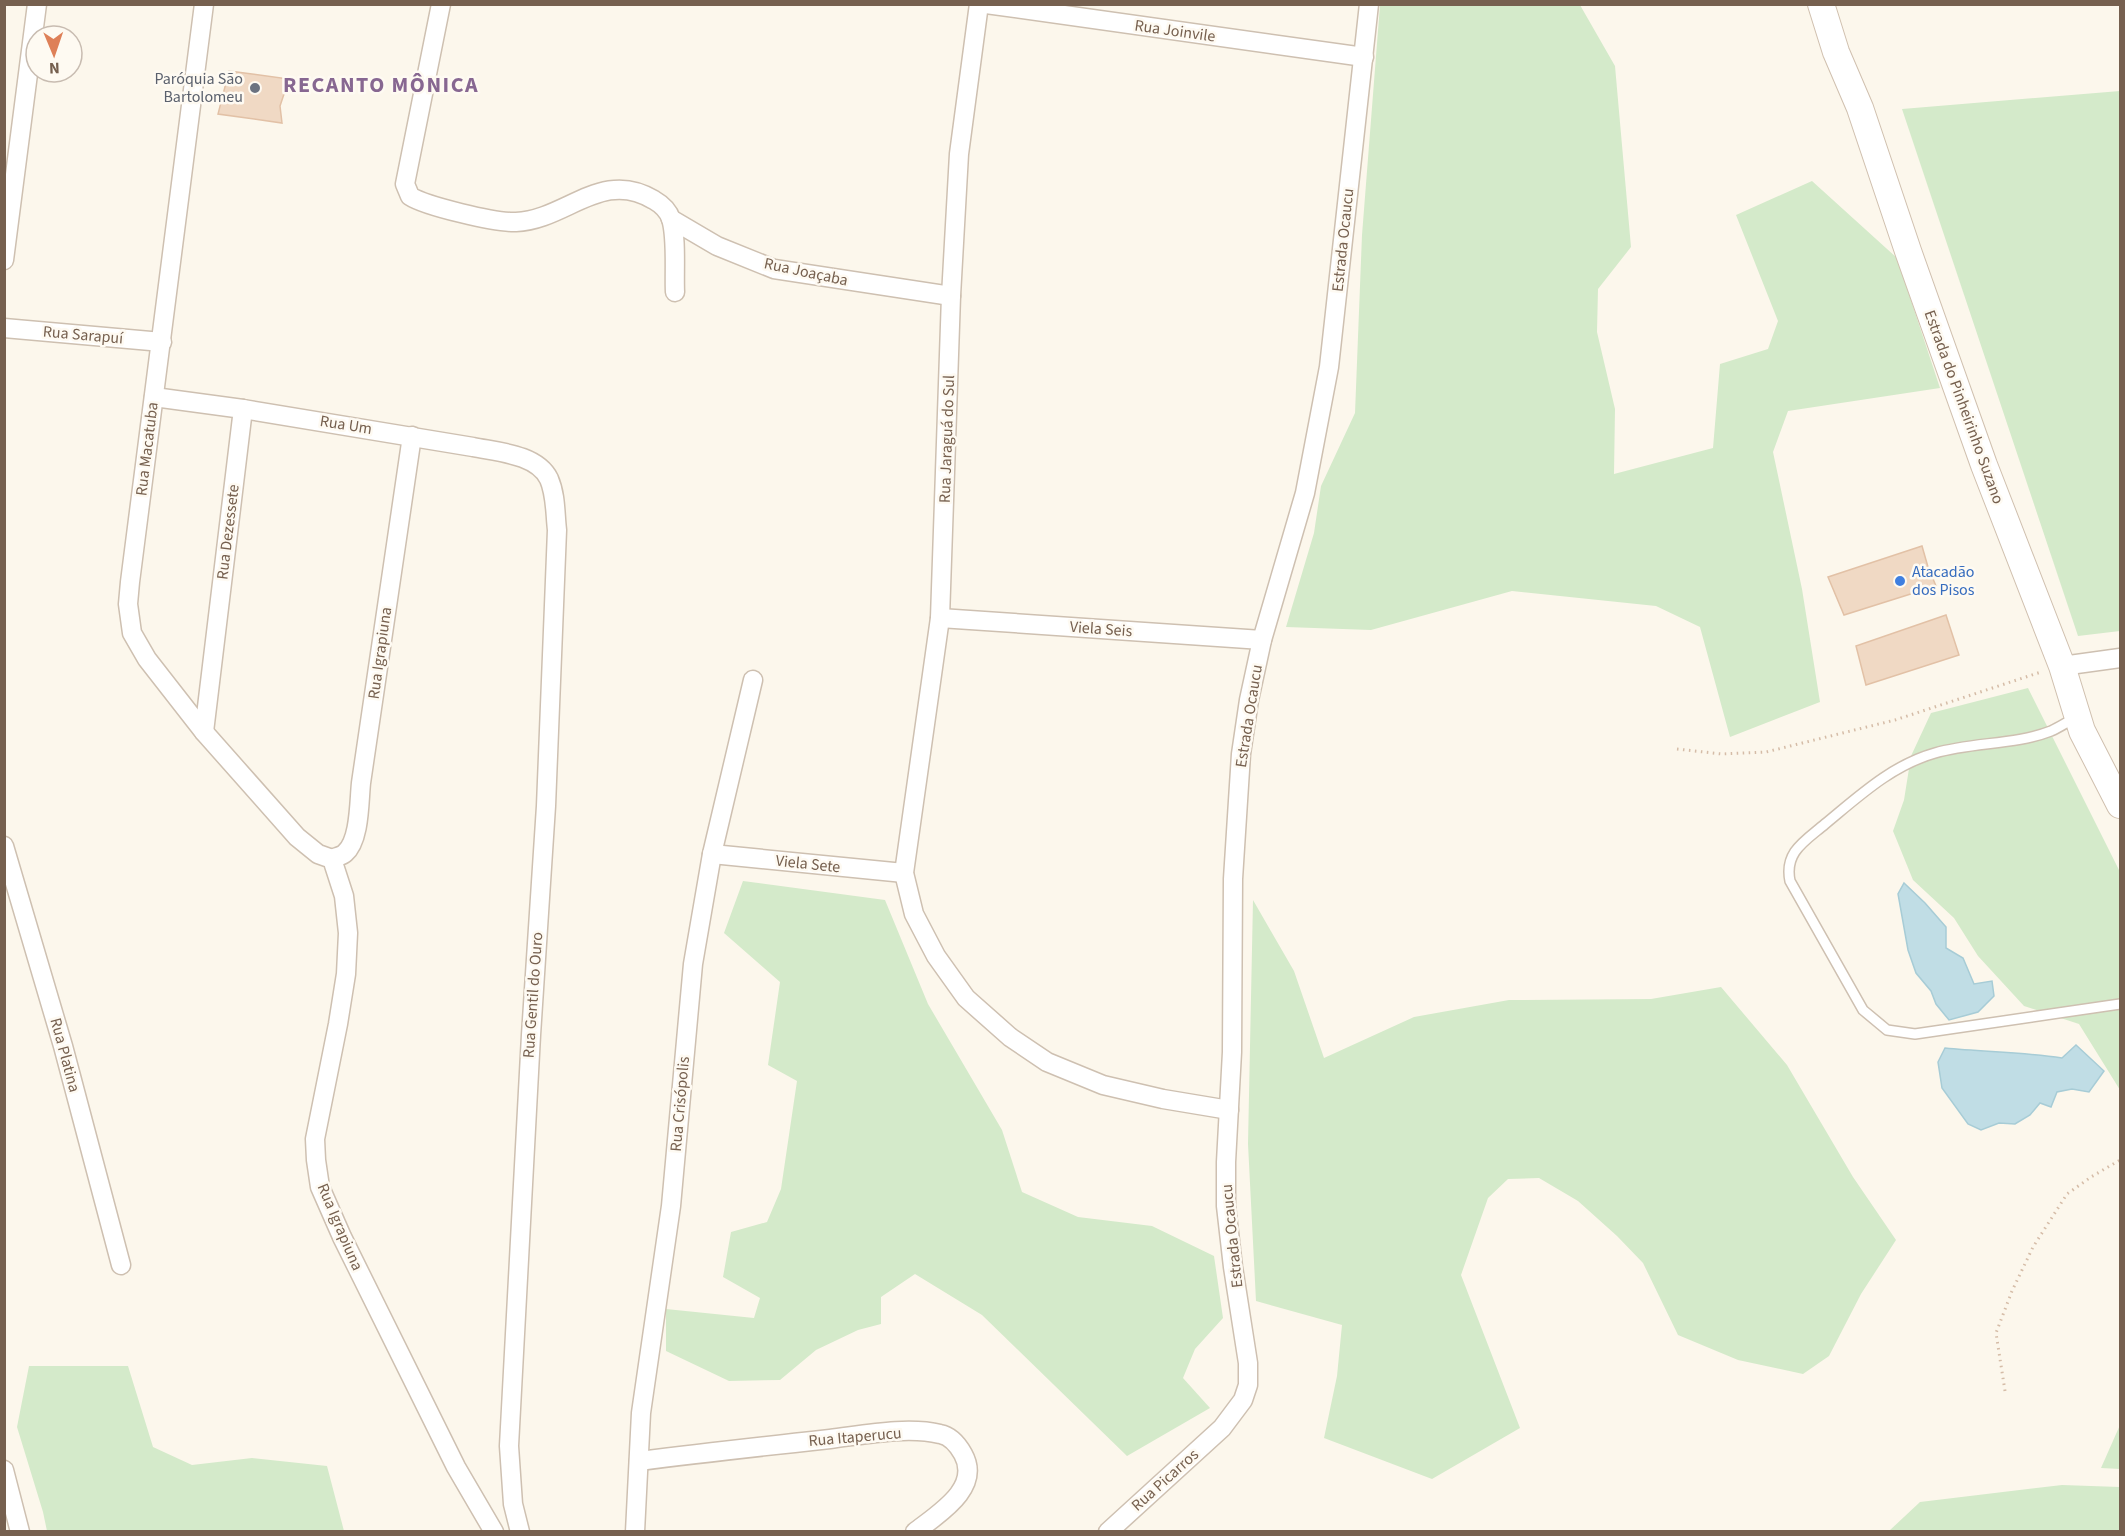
<svg xmlns="http://www.w3.org/2000/svg" width="2125" height="1536" font-family="'Source Sans 3',sans-serif">
<style>
.green{fill:#d4eaca}
.water{fill:#c0dde5;stroke:#a7ccd6;stroke-width:1.5}
.building{fill:#f0d9c4;stroke:#e2c1a6;stroke-width:1.5}
.lines{fill:none;stroke-linecap:round;stroke-linejoin:round}
.lane-casing{stroke:#cec0b1;stroke-width:12}
.street-casing{stroke:#cec0b1;stroke-width:21}
.secondary-casing{stroke:#d0c0af;stroke-width:28}
.path{stroke:#d5bca7;stroke-width:3;stroke-dasharray:1.5 4.5;stroke-linecap:butt}
.lane{stroke:#fff;stroke-width:9}
.street{stroke:#fff;stroke-width:18}
.secondary{stroke:#fff;stroke-width:26}
.worship-dot{fill:#6b7280;stroke:#fefaf2;stroke-width:2}
.shop-dot{fill:#3f7fe0;stroke:#fefaf2;stroke-width:2}
.labels{text-anchor:middle;dominant-baseline:central;stroke-width:5;stroke-linejoin:round;paint-order:stroke}
.street-label{font-size:16px;fill:#76604f;stroke:#fefaf2}
.worship-label{font-size:16px;fill:#5b616d;stroke:#fefaf2;text-anchor:end}
.shop-label{font-size:16px;fill:#366cbe;stroke:#fefaf2;text-anchor:start}
.district-label{font-size:22px;font-weight:bold;letter-spacing:1.5px;fill:#876791;stroke:#fefaf2}
</style>
<rect width="100%" height="100%" fill="#fcf7ec"/>
<g class="green">
<path d="M1380,5H1580L1615,66L1631,247L1598,289L1597,332L1615,409L1614,474L1713,448L1720,364L1768,349L1778,321L1736,215L1812,181L1897,258L1940,388L1788,411L1773,452L1802,589L1820,702L1730,737L1700,627L1656,606L1512,591L1371,630L1286,627L1314,533L1321,486L1355,413L1362,235Z"/>
<path d="M2120,91V631L2078,636L1902,109Z"/>
<path d="M2028,688L2120,872V1090L2079,1024L2024,1006L1978,956L1954,918L1913,880L1893,831L1904,800L1911,756L1931,713Z"/>
<path d="M743,881L885,900L928,1004L1002,1130L1022,1192L1078,1217L1152,1226L1214,1256L1223,1318L1195,1349L1183,1378L1210,1408L1127,1456L982,1315L915,1274L881,1297V1324L858,1330L816,1350L780,1380L729,1381L666,1351V1309L754,1318L760,1298L723,1277L731,1232L767,1222L781,1189L797,1081L768,1065L780,982L724,933Z"/>
<path d="M1253,900L1294,971L1324,1058L1414,1017L1509,1000L1651,999L1721,987L1787,1065L1853,1177L1896,1240L1861,1294L1829,1356L1803,1374L1738,1360L1678,1335L1643,1263L1617,1236L1578,1201L1539,1178L1508,1179L1488,1198L1461,1275L1520,1428L1432,1479L1324,1438L1337,1376L1342,1325L1256,1301L1248,1144Z"/>
<path d="M29,1366H128L153,1447L192,1465L252,1458L327,1466L344,1531H47L43,1512L17,1427Z"/>
<path d="M2120,1425V1469L2101,1468Z"/>
<path d="M2062,1485L2120,1487V1531H1889L1920,1502Z"/>
</g>
<g class="water">
<path d="M1904,883L1925,903L1946,927V948L1963,958L1974,984L1992,981L1994,996L1978,1012L1949,1020L1936,1004L1931,991L1916,973L1908,950L1898,894Z"/>
<path d="M2076,1045L2104,1071L2089,1092L2072,1089L2057,1092L2051,1107L2040,1103L2030,1115L2015,1124L1999,1123L1981,1130L1968,1124L1942,1088L1938,1062L1945,1048C1984,1052 2023,1052 2062,1058Z"/>
</g>
<g class="building">
<path d="M229,71L289,79L280,106L282,123L218,114Z"/>
<path d="M1922,546L1928,567L1936,586L1844,615L1828,577Z"/>
<path d="M1946,615L1959,655L1866,685L1856,646Z"/>
</g>
<g class="lines">
<g class="lane-casing">
<path id="lane" d="M2075,718C2067,722 2060,727 2051,731C2015,745 1973,742 1935,753C1892,765 1859,796 1825,824C1805,841 1784,852 1790,881L1863,1010L1887,1030L1915,1034L2120,1004"/>
</g>
<g class="street-casing">
<g id="street">
<path d="M204,4L130,582L128,604L132,633L147,659L204,732L297,837L318,854L332,859L344,896L348,933L346,974L338,1024L315,1139L316,1160L320,1187L342,1237L456,1467L494,1532"/>
<path d="M441,4L405,184L410,196C425,206 496,223 516,222C566,220 602,168 654,200C661,204 668,210 671,219C677,237 674,273 675,292"/>
<path d="M979,4L959,154L951,296L940,618L904,873L914,914L936,956L966,998L1010,1037L1047,1062L1103,1085L1163,1099L1229,1110"/>
<path d="M986,4L1364,57"/>
<path d="M671,219L717,246L774,269L951,296"/>
<path d="M4,260L37,4"/>
<path d="M4,328L162,342"/>
<path d="M154,397L243,409L473,447C497,452 537,454 549,479C556,495 555,513 557,530L546,806L531,1035L509,1446L513,1504L520,1532"/>
<path d="M940,618L1262,640"/>
<path d="M2062,666L2120,658"/>
<path d="M204,732L243,409"/>
<path d="M4,846L63,1046L121,1265"/>
<path d="M712,854L904,873"/>
<path d="M332,859C336,857 342,856 345,853C360,840 359,802 361,783L412,436"/>
<path d="M639,1461C703,1453 766,1446 830,1439C863,1435 907,1426 940,1434C951,1436 958,1445 963,1454C982,1488 938,1514 915,1532"/>
<path d="M4,1470L20,1532"/>
<path d="M635,1532L641,1413L671,1206L693,964L712,854L753,680"/>
<path d="M1108,1532L1222,1428L1243,1400L1248,1385V1363L1233,1267L1226,1206V1162L1232,1052L1233,879L1241,754L1249,700L1262,640L1305,493L1329,367L1369,4"/>
</g>
</g>
<g class="secondary-casing">
<path id="secondary" d="M1821,4L1836,52L1860,108L1908,251L1984,465L2062,666L2082,731L2120,805"/>
</g>
<g class="path">
<path d="M1677,749L1722,754L1766,752L1895,720L2041,672"/>
<path d="M2005,1391L1996,1333L2012,1291L2033,1247L2067,1194L2091,1177L2120,1160"/>
</g>
<use href="#lane" class="lane"/>
<use href="#street" class="street"/>
<use href="#secondary" class="secondary"/>
</g>
<circle class="worship-dot" cx="255" cy="88" r="6"/>
<circle class="shop-dot" cx="1900" cy="581" r="6"/>
<g class="labels">
<g class="street-label">
<text transform="translate(1175 31) rotate(8)">Rua Joinvile</text>
<text transform="translate(1343 240) rotate(-84)">Estrada Ocaucu</text>
<text transform="translate(806 272) rotate(12)">Rua Joaçaba</text>
<text transform="translate(83 335) rotate(5)">Rua Sarapuí</text>
<text transform="translate(1964 407) rotate(70)">Estrada do Pinheirinho Suzano</text>
<text transform="translate(346 425) rotate(9)">Rua Um</text>
<text transform="translate(947 439) rotate(-88)">Rua Jaraguá do Sul</text>
<text transform="translate(147 449) rotate(-83)">Rua Macatuba</text>
<text transform="translate(228 532) rotate(-83)">Rua Dezessete</text>
<text transform="translate(1101 629) rotate(4)">Viela Seis</text>
<text transform="translate(380 653) rotate(-82)">Rua Igrapiuna</text>
<text transform="translate(1249 716) rotate(-81)">Estrada Ocaucu</text>
<text transform="translate(808 864) rotate(6)">Viela Sete</text>
<text transform="translate(533 995) rotate(-86)">Rua Gentil do Ouro</text>
<text transform="translate(65 1055) rotate(75)">Rua Platina</text>
<text transform="translate(680 1104) rotate(-85)">Rua Crisópolis</text>
<text transform="translate(340 1227) rotate(67)">Rua Igrapiuna</text>
<text transform="translate(1232 1236) rotate(-96)">Estrada Ocaucu</text>
<text transform="translate(855 1437) rotate(-5)">Rua Itaperucu</text>
<text transform="translate(1165 1480) rotate(-42)">Rua Picarros</text>
</g>
<g class="worship-label">
<text x="243" y="79">Paróquia São<tspan x="243" dy="18">Bartolomeu</tspan></text>
</g>
<g class="shop-label">
<text x="1912" y="572">Atacadão<tspan x="1912" dy="18">dos Pisos</tspan></text>
</g>
<g class="district-label">
<text x="381" y="85">RECANTO MÔNICA</text>
</g>
</g>
<rect width="2125" height="1536" fill="none" stroke="#76604f" stroke-width="12"/>
<g transform="translate(54 54) rotate(178)"><circle r="28" fill="#fefaf2" stroke="#c8bcb1" stroke-width="1.5"/>
<path d="M0-4.5L10 22L0 15L-10 22Z" fill="#de8058"/>
<text y="-9" font-size="16" font-weight="bold" text-anchor="middle" fill="#76604f">N</text>
</g>
</svg>
